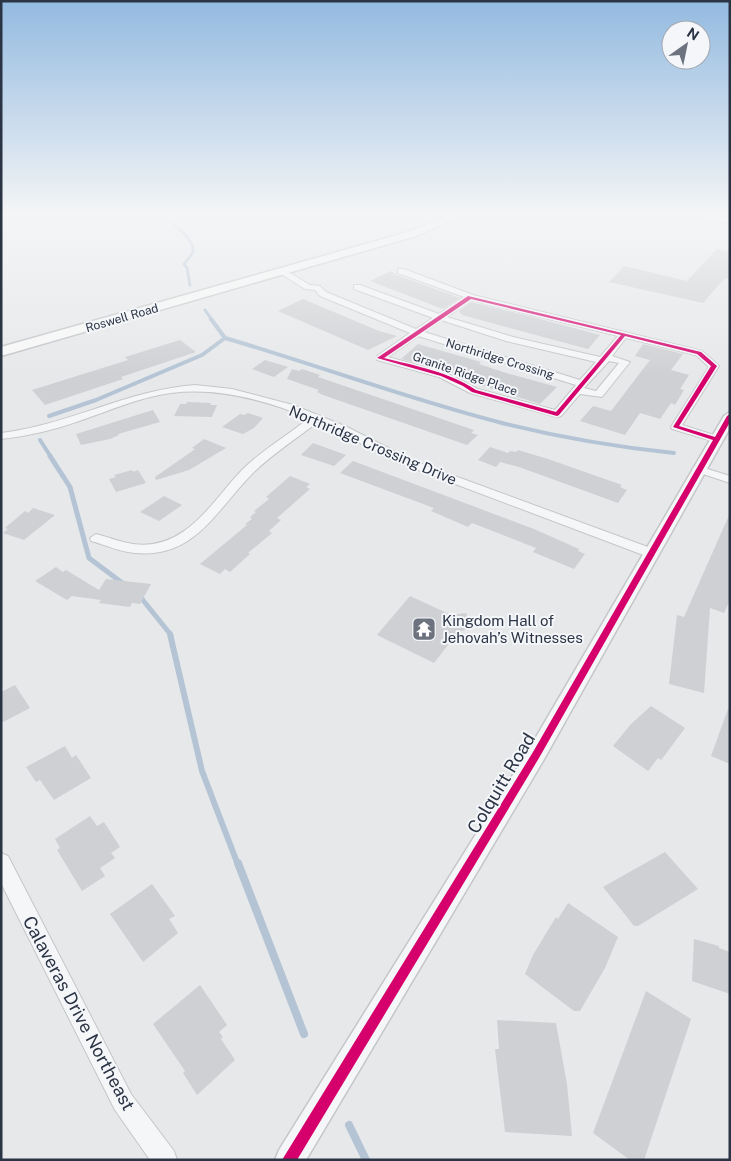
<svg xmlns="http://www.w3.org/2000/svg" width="731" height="1161" font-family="'Public Sans',sans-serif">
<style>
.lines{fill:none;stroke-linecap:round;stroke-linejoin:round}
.stream-far4{stroke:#b4c4d5;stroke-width:3}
.stream-far3{stroke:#b4c4d5;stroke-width:4}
.stream-far2{stroke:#b4c4d5;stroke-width:5}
.stream-far1{stroke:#b4c4d5;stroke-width:6}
.stream{stroke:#b4c4d5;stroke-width:8}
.building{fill:#ced0d3}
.minor-casing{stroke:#c4c6c8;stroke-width:2}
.tertiary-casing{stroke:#c4c6c8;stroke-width:3}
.primary-casing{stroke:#c2c5c8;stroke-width:3}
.minor{fill:#f5f6f7;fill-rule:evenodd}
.tertiary{fill:#f5f6f7;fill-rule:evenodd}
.primary{fill:#f8f8f8;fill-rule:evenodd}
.cycleway-casing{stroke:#f4f6f9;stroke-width:3}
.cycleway{fill:#d6006c;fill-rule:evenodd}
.labels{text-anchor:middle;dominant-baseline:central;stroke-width:4;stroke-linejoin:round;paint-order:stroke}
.far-street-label{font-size:12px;fill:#2b3445;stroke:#f4f6f9}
.street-label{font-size:15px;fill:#2b3445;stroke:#f4f6f9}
.poi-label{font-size:15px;fill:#2b3445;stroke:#f4f6f9;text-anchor:start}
.near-street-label{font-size:18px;fill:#2b3445;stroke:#f4f6f9}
</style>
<rect width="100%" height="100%" fill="#e6e8ea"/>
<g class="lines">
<g class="stream-far4">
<path d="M159,214C168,220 195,238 193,251C192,256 187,260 184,264L187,268L190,285"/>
<path d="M205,310L212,320"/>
</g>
<g class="stream-far3">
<path d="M211,319L225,338C317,365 408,399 502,423C558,437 616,447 674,453"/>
<path d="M49,416L96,400L202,355L225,338"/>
<path d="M40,440L51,457"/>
</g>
<g class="stream-far2">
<path d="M50,456L70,487L89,558L125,585"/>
<path d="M138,594L171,635"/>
</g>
<path class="stream-far1" d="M170,634L202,771L238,865"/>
<g class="stream">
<path d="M238,863L304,1034"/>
<path d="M349,1125L366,1160"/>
</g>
</g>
<g class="building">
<path d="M717,249L730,252V280L725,278L703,303L609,282L624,266L687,281Z"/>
<path d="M391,271L397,275L460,298L443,309L370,281Z"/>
<path d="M303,299L379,331L397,336L368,350L278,311Z"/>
<path d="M471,302L529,316L600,335L588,349L462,315L459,311Z"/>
<path d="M180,340L196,352L121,377L123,379L45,405L32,390L128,360L125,357Z"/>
<path d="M418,344L481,362L479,364L503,372L557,387L540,404L473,383L475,381L446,371L401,359Z"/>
<path d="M643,344L683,354L671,370L689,375L680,389L684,390L675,405L671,403L660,419L640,413L625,435L580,421L593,406L611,411L650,360L635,356Z"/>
<path d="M265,360L288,367L274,377L252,369Z"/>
<path d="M292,369L299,371L302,369L320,375L318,377L474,430L471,433L478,435L467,445L323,395L317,392L319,390L287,379Z"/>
<path d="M187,402L211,403L210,405H217L212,417L174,416L180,404H186Z"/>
<path d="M153,410L160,422L118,434L119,435L110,439L81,445L76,434Z"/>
<path d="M248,413L263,418L254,428L243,434L222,427L240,414L244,415Z"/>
<path d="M204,439L226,448L189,470L156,480L155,477L191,452L195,449L192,448Z"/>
<path d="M313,443L346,455L334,466L301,455Z"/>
<path d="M490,447L508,453L510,451L516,452L518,450L548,459L622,485L620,487L627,490L618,503L519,467L500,462L496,467L478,460Z"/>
<path d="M353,461L534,529L579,549L578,551L585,554L574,569L533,552L536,548L472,523L468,527L431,511L434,508L340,473Z"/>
<path d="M132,470L133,472L138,470L146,483L116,492L109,479L116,477L114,475Z"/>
<path d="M290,476L310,484L306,487L310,489L277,518L281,520L269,531L272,533L248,553L250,554L230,572L225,569L220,574L200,564L247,525L245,524L252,519L250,517L256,512L254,511L269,499L266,497Z"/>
<path d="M164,496L182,505L159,521L140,512Z"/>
<path d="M33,508L55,515L24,540L3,533L8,529L5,528L25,511L28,513Z"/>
<path d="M730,513V600L724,613L710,608L704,693L669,684L677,615L684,617Z"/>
<path d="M56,567L63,572L66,570L99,590L106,579L151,584L140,604L132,603L130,607L99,603L101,600L72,596L67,600L35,581Z"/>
<path d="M410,596L451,615L466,613L471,628L458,632L434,663L377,635Z"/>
<path d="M15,685L30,708L1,723V692Z"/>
<path d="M651,706L685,728L665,755L661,760L658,758L648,771L613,746L631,724Z"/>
<path d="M728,709L730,710V764L711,756Z"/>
<path d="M65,746L72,758L76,755L91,778L54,800L40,780L36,782L26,767Z"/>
<path d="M90,816L97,826L104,822L120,847L111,853L115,858L100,868L105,876L82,891L57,850L60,848L55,839Z"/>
<path d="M665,852L698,889L638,926H634L603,887Z"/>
<path d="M152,884L175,916L169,919L178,933L143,962L110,914Z"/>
<path d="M568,903L618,937L605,968L580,1011H574L525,974L533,955L556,917L558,919Z"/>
<path d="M694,939L719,946V948L730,952V994L692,981Z"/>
<path d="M200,985L227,1025L219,1032L223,1037L221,1039L235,1060L197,1095L183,1073L185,1071L153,1024Z"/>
<path d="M646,991L691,1019L644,1160H630L593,1133Z"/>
<path d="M497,1020L556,1023L567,1084L572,1136L505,1132L495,1049H499Z"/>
</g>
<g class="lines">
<g class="minor-casing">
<g id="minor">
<path d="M295,214H320L304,219Z"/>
<path d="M398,269H404L473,295L702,351L719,366L682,425L720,437L722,439L716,442L672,429L671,427L709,367L696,355L626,338L612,356L630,362L602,397L580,394L561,416L557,417L470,393L439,377L377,360V356L410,333L320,296L315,290L305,289L278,272L285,270L310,285L320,286L326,292L416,329L433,318L354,289V285H360L439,314L464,297L398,273ZM471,300L618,336L600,357L513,337L447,317ZM441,320L506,341L596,362L580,380L424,332ZM418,336L576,385L555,410L478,389L446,373L388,357ZM609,361L619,363L596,391L584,388Z"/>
<path d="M195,385L232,389L293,405L347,427L414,461L656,550L658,553L656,556H646L397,462L318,422C296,439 272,454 252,474C217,509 195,559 135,553C120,552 106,545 91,541L90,538L96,534C108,537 120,542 133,544C186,551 211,502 242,470C262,450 287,436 309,418C265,400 218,387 171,393C139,397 109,411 79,421C54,430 28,436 1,439V433C69,425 127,390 195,385Z"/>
<path d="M698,466L730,476V483L694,471L692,469Z"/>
<path d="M1,853L8,856L131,1094L174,1151L177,1160H150L115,1110L1,883Z"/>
</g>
</g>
<g class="tertiary-casing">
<g id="tertiary">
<path d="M679,214H697L730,218V223L683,216Z"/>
<path d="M730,412V428L543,761L306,1160H275L279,1150L529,749L724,416Z"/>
</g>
</g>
<g class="primary-casing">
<path id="primary" d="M453,214H466L416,236L1,356V347L408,232Z"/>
</g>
<use href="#minor" class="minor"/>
<use href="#tertiary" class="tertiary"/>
<use href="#primary" class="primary"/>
<g class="cycleway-casing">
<path id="cycleway" d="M468,296L701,352L717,366L679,426L715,437L727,416L730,414V422L539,758L297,1160H282L533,752L713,440L673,427L711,366L697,354L625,336L559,415L557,416L472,392L463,386L441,376L377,358ZM471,299L621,335L556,412L476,390C449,372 416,366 384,358Z"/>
</g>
<use href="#cycleway" class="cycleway"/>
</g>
<linearGradient id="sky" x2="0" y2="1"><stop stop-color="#93bae0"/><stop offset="0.57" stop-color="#f4f5f6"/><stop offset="1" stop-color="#f4f5f6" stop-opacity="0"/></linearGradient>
<rect width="731" height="376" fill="url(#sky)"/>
<defs>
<g id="temple-square" transform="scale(1.25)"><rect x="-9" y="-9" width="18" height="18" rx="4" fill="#6c737f" stroke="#f4f6f9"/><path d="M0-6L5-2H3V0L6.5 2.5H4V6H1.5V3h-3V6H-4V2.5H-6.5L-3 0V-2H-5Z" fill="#fff"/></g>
</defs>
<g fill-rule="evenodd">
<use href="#temple-square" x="424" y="629"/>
</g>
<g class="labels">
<g class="far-street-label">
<text transform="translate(122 318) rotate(-16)">Roswell Road</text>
<text transform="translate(500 359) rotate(17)">Northridge Crossing</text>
<text transform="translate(465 374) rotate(19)">Granite Ridge Place</text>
</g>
<g class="street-label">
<text transform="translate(373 445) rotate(23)">Northridge Crossing Drive</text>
</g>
<g class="poi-label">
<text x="442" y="620">Kingdom Hall of<tspan x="442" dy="17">Jehovah’s Witnesses</tspan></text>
</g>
<g class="near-street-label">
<text transform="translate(501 783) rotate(-59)">Colquitt Road</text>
<text transform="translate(79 1013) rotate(62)">Calaveras Drive Northeast</text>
</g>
</g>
<rect width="731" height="1161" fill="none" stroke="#2b3445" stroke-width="5"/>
<g transform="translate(686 45) rotate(33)"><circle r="24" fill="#f4f6f9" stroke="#a4a8b1"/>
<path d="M0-4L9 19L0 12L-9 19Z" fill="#6c737f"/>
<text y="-8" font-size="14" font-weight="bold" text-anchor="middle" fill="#2b3445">N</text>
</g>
</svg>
